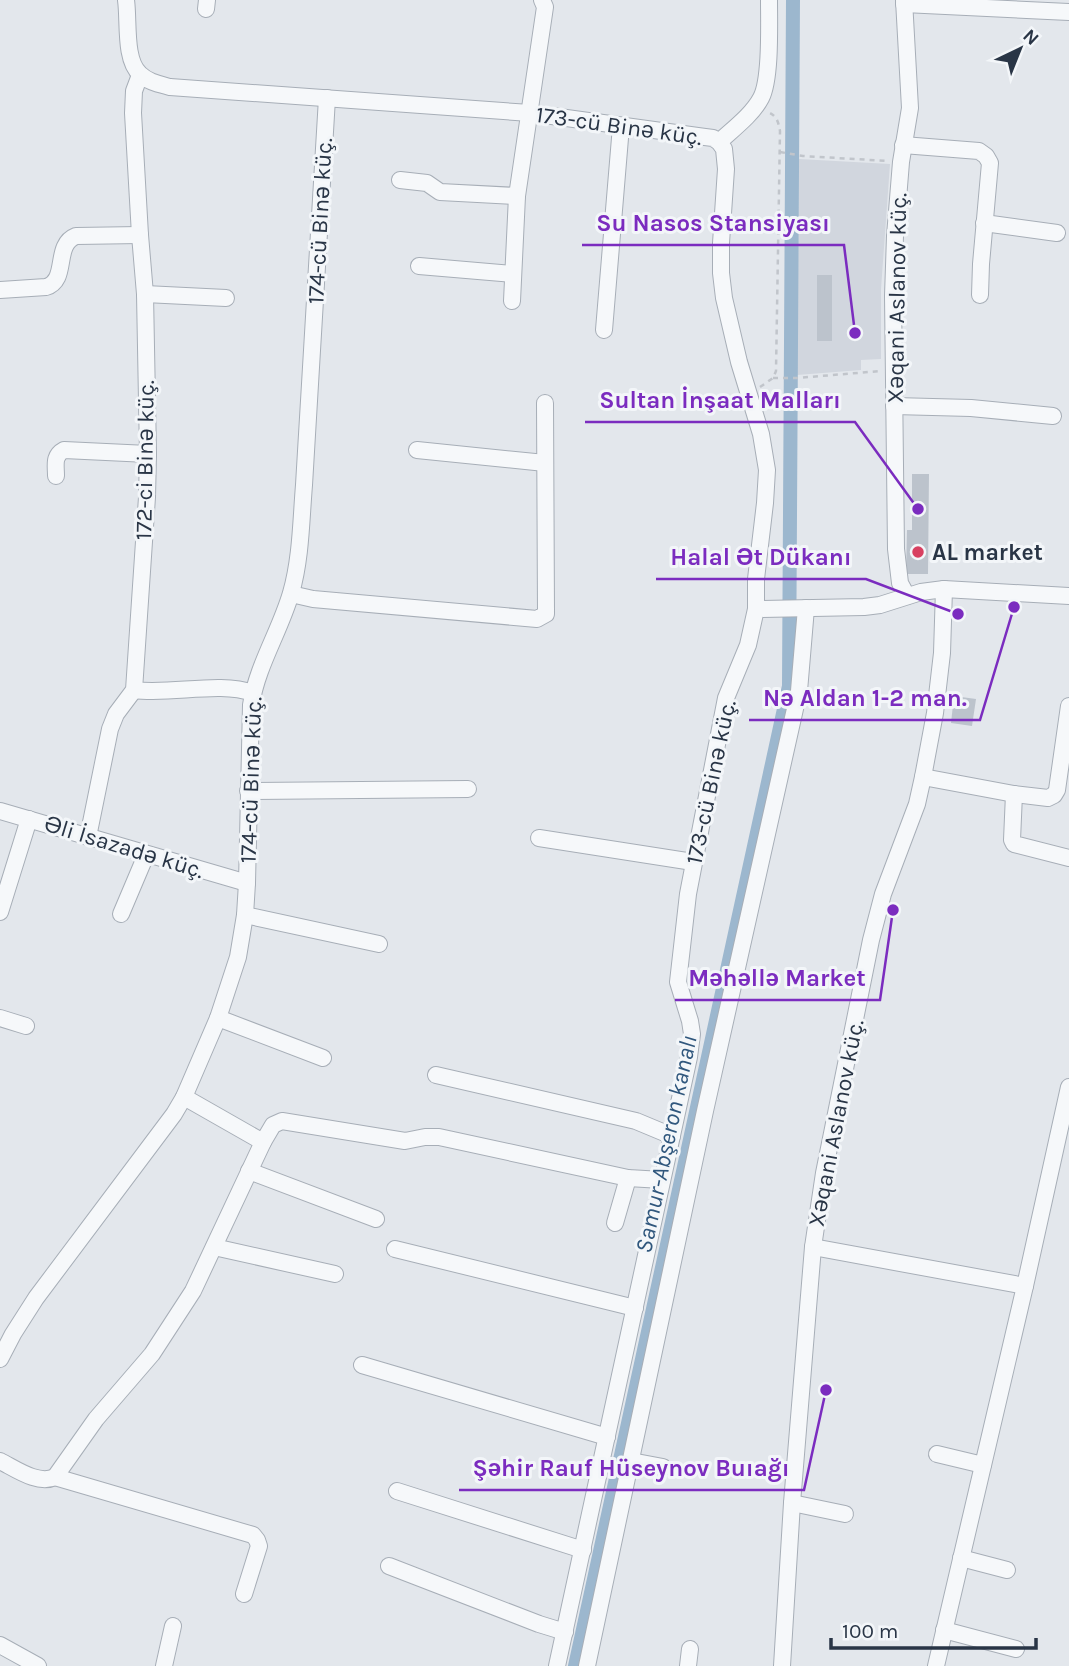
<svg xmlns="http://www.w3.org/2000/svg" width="1069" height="1666" font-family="Karla,sans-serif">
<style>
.built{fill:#d1d6de}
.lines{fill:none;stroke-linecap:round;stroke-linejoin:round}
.canal{stroke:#9cb7ce;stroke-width:14}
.building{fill:#bcc3cc}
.minor-casing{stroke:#a7aeb7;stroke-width:18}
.path{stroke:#c1c5cb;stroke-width:2.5;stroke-dasharray:5 5;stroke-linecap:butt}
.minor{stroke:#f6f8fa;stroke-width:16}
.poi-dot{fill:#d84061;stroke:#f3f6f9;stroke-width:2.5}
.labels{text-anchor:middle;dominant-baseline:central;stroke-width:6;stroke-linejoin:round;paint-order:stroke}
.street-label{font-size:23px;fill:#293546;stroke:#f3f6f9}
.poi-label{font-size:23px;font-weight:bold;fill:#293546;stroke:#f3f6f9;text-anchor:start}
.water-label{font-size:24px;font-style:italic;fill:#30577d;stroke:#f3f6f9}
.leader{fill:none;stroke:#7b2cbf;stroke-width:2.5}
.callout-dot{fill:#7b2cbf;stroke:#f3f6f9;stroke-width:2.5}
.callout-label{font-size:24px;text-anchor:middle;font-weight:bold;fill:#7b2cbf;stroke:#f3f6f9;stroke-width:6;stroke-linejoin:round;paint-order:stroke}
</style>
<rect width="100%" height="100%" fill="#e3e7ec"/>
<path class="built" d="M799,159L890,164L881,289V359L861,360V370L797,375Z"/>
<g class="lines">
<path class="canal" d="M575,1666L789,686L793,0"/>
</g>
<g class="building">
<rect x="817" y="275" width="15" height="66"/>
<path d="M912,474H929L928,574H906L907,530H912Z"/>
<path d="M954,696L976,699L972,726L951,723Z"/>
</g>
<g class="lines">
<g class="minor-casing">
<g id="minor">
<path d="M126,0C129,21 124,60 140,74C148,82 159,84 170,87L530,113L705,137L713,138L719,142L724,149L726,169L721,243V273L724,298L739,362L761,434L767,470L765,503L756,579V609L748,645L726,698L688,894L678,982L690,1021L692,1034L689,1057L557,1666"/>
<path d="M904,0L910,108L901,162L895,236L893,296L896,549L900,583L907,596"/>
<path d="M904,4L1069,12"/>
<path d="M206,9L207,0"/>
<path d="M719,142C733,129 752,115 761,98C771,79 769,24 769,0"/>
<path d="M903,145L979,151L986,156L990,163L981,264L980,295"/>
<path d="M400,180L427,183L440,192L517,196"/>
<path d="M984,223L1057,233"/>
<path d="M419,266L513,274"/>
<path d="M0,290L46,287C69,280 53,245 76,236L140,235"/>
<path d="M145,294L226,298"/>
<path d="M512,301L517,196L545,7L542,0"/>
<path d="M604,330L621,126"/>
<path d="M894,406L971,408L1053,416"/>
<path d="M417,450L545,463"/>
<path d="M56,476C56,465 53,456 64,450L148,454"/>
<path d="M291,594L313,599L537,619L546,614L545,403"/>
<path d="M756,609L864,607L880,605L921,592L944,589L1069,596"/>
<path d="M134,690C172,695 219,681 253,693"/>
<path d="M923,777L1014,794L1048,798L1054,795L1057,790L1069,706"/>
<path d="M248,791L468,789"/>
<path d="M1014,794L1012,840L1014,844L1069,858"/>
<path d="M0,811L247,883"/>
<path d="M88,837L110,729L116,714L134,690L147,497L148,454L145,294L140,235L133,113L134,91L140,75"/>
<path d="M539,838L693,862"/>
<path d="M0,912L29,819"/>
<path d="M121,914L146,855"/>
<path d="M245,915L379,944"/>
<path d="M0,1018L26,1026"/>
<path d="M218,1018L323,1058"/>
<path d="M436,1075L636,1121L672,1136"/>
<path d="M184,1097L263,1142"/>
<path d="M249,1171L376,1219"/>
<path d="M615,1223L628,1178"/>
<path d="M214,1247L335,1274"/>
<path d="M813,1247L1025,1286"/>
<path d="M395,1249L635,1308"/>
<path d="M0,1359L13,1334L36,1298L174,1114L184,1097L218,1018L238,957L245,915L247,883L251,705C257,666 280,631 291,593C301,558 301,521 304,485L327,98"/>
<path d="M362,1365L607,1437"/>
<path d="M937,1454L983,1465"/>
<path d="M0,1461C16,1469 38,1485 55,1477L96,1419L152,1354L193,1291L263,1142L273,1125L282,1121L405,1141L425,1137H439L628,1178L662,1180"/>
<path d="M631,1461L663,1467"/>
<path d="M55,1477L253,1535L257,1540L259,1546L244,1594"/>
<path d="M397,1491L583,1550"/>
<path d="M792,1503L845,1514"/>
<path d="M961,1558L1007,1570"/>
<path d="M389,1566L539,1624L565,1632"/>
<path d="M944,1630L1016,1649"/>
<path d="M0,1645L38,1666"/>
<path d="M164,1666L173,1626"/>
<path d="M587,1666L705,1111L799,691L806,608"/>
<path d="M688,1666L690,1649"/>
<path d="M782,1666L792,1503L813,1247L824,1173L871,940L883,894L917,804L923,777L935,713L942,653L944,589"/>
<path d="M936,1666L1025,1286L1069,1087"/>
</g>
</g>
<g class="path">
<path d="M780,152L803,156L888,161"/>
<path d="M773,378H797L881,371"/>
<path d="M760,387L773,378L776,371L780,131C778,121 777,116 768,112"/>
</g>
<use href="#minor" class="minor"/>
</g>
<circle class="poi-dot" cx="918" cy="552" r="7"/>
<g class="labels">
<g class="street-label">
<text transform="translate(619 126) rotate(8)">173-cü Binə küç.</text>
<text transform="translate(320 221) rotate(-87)">174-cü Binə küç.</text>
<text transform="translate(897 298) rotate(-89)">Xəqani Aslanov küç.</text>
<text transform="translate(145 460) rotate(-89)">172-ci Binə küç.</text>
<text transform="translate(251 780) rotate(-88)">174-cü Binə küç.</text>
<text transform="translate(711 782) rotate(-78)">173-cü Binə küç.</text>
<text transform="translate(124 847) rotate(17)">Əli İsazadə küç.</text>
<text transform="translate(836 1123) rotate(-79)">Xəqani Aslanov küç.</text>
</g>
<g class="poi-label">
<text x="932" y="552">AL market</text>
</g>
<g class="water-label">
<text transform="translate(666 1144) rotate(-78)">Samur-Abşeron kanalı</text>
</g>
</g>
<path class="leader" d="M855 333L844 245H582M918 509L855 422H585M958 614L866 579H656M1014 607L980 720H749M893 910L880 1000H675M826 1390L804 1490H459"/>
<g class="callout-dot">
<circle cx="855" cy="333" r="7"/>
<circle cx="918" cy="509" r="7"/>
<circle cx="958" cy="614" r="7"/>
<circle cx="1014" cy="607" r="7"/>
<circle cx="893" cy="910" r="7"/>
<circle cx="826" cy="1390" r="7"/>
</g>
<g class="callout-label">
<text x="713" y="231">Su Nasos Stansiyası</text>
<text x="720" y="408">Sultan İnşaat Malları</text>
<text x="761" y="565">Halal Ət Dükanı</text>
<text x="865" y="706">Nə Aldan 1-2 man.</text>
<text x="777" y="986">Məhəllə Market</text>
<text x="631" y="1476">Şəhir Rauf Hüseynov Buıağı</text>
</g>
<g transform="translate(1020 49) rotate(43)" stroke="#f3f6f9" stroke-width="5" paint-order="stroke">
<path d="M0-5L12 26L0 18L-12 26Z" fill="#293546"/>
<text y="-10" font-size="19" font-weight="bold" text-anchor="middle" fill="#293546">N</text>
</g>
<path d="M831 1638v10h205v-10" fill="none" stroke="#293546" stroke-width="3.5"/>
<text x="842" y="1638" font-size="21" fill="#293546" stroke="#f3f6f9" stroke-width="5" paint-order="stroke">100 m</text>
</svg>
